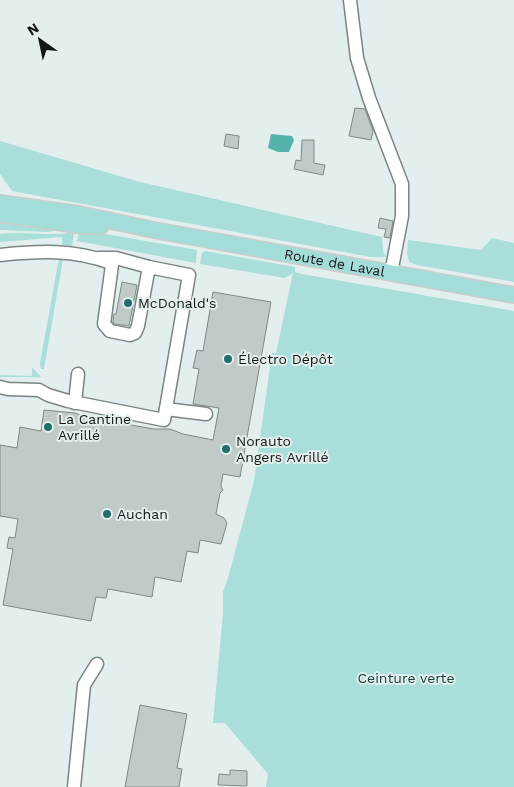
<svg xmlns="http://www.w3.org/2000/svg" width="514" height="787" font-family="'Work Sans',sans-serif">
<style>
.green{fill:#a9deda}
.water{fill:#55b3ae}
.building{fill:#bfcac9;stroke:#7e8988}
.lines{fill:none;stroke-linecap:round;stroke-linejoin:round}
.minor-casing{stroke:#7b8584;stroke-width:15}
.major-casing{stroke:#cbcccc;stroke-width:18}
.minor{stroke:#fff;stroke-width:12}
.major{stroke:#a3ddda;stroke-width:15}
.poi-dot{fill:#236e6a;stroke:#e3efee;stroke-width:2}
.labels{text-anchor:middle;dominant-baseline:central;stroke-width:4;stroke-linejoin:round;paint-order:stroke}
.street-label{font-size:14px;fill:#131717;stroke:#e3efee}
.poi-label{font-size:14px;fill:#131717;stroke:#e3efee;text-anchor:start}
.park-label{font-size:14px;fill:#164240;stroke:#e3efee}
</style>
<rect width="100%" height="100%" fill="#e3efee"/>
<g class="green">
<path d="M0,141L140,182L382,237L383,251L386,257H371L12,191L0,174Z"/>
<path d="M0,216L74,228L47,232L0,230Z"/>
<path d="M74,232L72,247L62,246V237L0,242V234C25,231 49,237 74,232Z"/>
<path d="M83,232L100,233L197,250L196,263L77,241L79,233Z"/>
<path d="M492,238L514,243V282L417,265L409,262L407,253L408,240L481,250Z"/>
<path d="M205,251L295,267V272L302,274L514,311V787H266L268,774L225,723H213L223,613V592L228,578L254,481L272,353H276L293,273L285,278L200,264L202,253Z"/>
<path d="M59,258L63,259L44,369H41L40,363Z"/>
<path d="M32,367L41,377H0V375L32,376Z"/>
</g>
<path class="water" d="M271,134L292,136L294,140L289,152H278L268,148Z"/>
<g class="building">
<path d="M355,108L365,109L373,131L371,140L349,136Z"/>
<path d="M226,134L239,136L238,149L224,146Z"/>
<path d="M302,140H314V163L325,165L323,175L294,169L296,160L301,161Z"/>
<path d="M380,218L393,221L390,238L384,237L386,229L378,228Z"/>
<path d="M122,282L137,285L129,326L114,324L113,321L114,314H116Z"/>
<path d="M213,292L271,302L240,477L223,474L221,486L223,490L220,493L216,514L224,518L227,523L221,544L200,540L198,553L187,551L181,582L155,577L152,597L108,589L106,598L96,597L91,621L3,605L13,549L7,548L9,537L15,538L18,519L0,516V445L17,448L20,427L41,431L44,410L75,413L85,417L154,429H170L183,434L213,440L219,408L193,404L199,369L193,368L197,350L203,351Z"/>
<path d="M140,705L187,714L177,768L182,769L179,787H125Z"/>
<path d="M230,770L247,771V786L218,785L219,774L230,775Z"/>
</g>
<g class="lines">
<g class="minor-casing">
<g id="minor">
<path d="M350,0L357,58L369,98L402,184V216L391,273"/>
<path d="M0,255C39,251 73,249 111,263L112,265L104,324L110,331L130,335L135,333L138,326L149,267"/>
<path d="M0,387L8,389L39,390L48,395L68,401L164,420L189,275L149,267L116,258H99"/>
<path d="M75,403L78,374"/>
<path d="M166,409L206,414"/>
<path d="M74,787L84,685L97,664"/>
</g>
</g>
<g class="major-casing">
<g id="major">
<path id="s1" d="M0,203L79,214L154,230L514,295"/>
<path d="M0,214L77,225L101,226"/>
</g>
</g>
<use href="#minor" class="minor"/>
<use href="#major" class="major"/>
</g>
<g class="poi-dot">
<circle cx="128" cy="303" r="5"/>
<circle cx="228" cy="359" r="5"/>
<circle cx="48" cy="427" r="5"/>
<circle cx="226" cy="449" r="5"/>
<circle cx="107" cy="514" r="5"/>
</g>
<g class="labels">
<g class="street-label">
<text stroke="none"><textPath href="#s1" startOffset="340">Route de Laval</textPath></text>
</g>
<g class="poi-label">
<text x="138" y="303">McDonald's</text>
<text x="238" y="359">Électro Dépôt</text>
<text x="58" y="419">La Cantine<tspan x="58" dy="16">Avrillé</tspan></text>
<text x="236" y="441">Norauto<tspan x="236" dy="16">Angers Avrillé</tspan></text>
<text x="117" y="514">Auchan</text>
</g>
<g class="park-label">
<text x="406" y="678">Ceinture verte</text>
</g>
</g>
<g transform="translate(40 40) rotate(327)" stroke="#e3efee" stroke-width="4" paint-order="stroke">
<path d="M0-4L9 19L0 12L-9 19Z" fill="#131717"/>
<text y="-8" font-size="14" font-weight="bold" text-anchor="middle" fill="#131717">N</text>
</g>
</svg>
